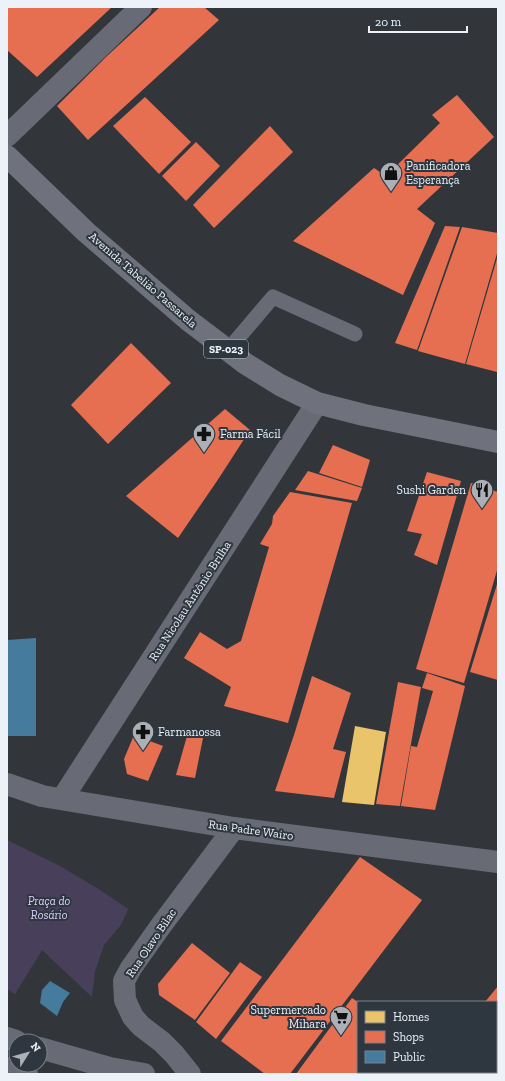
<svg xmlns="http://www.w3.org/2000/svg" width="505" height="1081" font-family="'Zilla Slab',serif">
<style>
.green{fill:#48405b}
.homes{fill:#e9c46a}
.shops{fill:#e76f51}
.public{fill:#457b9d}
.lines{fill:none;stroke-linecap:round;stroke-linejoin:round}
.service{stroke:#686b76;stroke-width:15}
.minor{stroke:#686b76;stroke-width:22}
.primary{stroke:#6f727c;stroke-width:22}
.labels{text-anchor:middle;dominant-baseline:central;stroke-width:4;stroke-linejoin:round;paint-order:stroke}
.shield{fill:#2e363f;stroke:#b3bac0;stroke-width:1}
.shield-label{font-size:11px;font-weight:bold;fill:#ecf2f8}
.poi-label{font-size:12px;fill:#ecf2f8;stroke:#2e363f;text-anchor:start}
.street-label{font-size:12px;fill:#ecf2f8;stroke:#2e363f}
.park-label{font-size:12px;font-style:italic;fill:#ddcefe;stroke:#2e363f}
</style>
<rect width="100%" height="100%" fill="#32363b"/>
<path class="green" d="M7,840L60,866L100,890L128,909L121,925L104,945L95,971L92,997L42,950L15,994L7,989Z"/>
<path class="homes" d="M355,726L386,732L374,805L342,802Z"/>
<g class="shops">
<path d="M8,7H112L37,77L7,50V8Z"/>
<path d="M160,7H204L219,20L88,140L57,106L106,57Z"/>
<path d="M457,95L494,137L417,209L435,223L403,295L293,241L374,168L386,176L440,123L432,115Z"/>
<path d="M145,97L191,142L159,174L113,126Z"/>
<path d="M270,126L293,152L214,228L193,205Z"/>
<path d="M196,142L220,166L186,201L162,176Z"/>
<path d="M445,226L460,227L417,350L395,343Z"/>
<path d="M462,227L498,233V250L465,364L418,351Z"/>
<path d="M498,255V369L497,372L466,364Z"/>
<path d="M131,343L171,383L108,444L71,405Z"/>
<path d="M225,409L250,430L219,478L178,538L126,496Z"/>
<path d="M333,445L370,460L362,487L319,473Z"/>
<path d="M308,471L362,488L357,501L295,490Z"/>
<path d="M427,472L461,481L437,565L414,555L422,534L407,531Z"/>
<path d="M471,483L498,492V567L464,683L416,669Z"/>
<path d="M290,492L352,503L288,723L224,706L231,687L184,658L200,632L227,649L241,641L269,547L260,544L272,524L273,516Z"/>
<path d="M498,581V680L470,672Z"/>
<path d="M427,673L465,686L435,810L401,806L411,746L417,747L433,691L422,688Z"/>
<path d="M312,676L351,693L333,749L346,752L334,798L275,791L294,735Z"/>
<path d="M398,682L421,687L400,806L376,804Z"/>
<path d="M134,735L163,746L148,781L127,774L124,759Z"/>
<path d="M187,736L203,738L195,778L176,775Z"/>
<path d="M360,857L422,900L290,1074H265L221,1041Z"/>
<path d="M192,943L230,973L195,1020L159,995L158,984Z"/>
<path d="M240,962L262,977L216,1039L196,1022Z"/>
<path d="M498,986V1008L496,1007V1002H485Z"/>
<path d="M352,998L358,1002V1072H368L367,1074H296Z"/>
<path d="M373,1072H432L431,1074H372Z"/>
</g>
<g class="public">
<path d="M36,638V736H7V640Z"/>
<path d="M50,981L70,993L63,1002L57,1016L40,1003L42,990Z"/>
</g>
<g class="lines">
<path class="service" d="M228,350L273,297L355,334"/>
<g class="minor">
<path d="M7,136L141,7"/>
<path d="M7,784L42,796L234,828L498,862"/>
<path d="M62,799L317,403"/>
<path d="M7,1038L16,1041"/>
<path d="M40,1048L110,1068L144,1074"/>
<path d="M16,1065L27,1074"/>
<path d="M190,1074L174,1054L162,1042L141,1026L133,1017L125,1000L124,981L131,968L160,927L234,828"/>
</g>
<path class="primary" d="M7,156L86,232L188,320L246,364L280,385L317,403L364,415L498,442"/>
</g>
<defs>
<g id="shop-pin" transform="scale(1.15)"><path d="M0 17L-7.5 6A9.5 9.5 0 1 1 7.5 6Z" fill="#abb0b6" stroke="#2e363f"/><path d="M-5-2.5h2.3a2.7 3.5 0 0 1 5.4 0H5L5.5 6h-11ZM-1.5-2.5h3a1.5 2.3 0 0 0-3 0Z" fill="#111"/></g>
<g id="pharmacy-pin" transform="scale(1.15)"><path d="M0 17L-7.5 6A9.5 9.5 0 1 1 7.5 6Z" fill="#abb0b6" stroke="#2e363f"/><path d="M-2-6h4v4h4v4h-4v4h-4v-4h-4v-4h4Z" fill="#111"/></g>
<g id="restaurant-pin" transform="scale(1.15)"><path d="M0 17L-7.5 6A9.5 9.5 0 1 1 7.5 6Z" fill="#abb0b6" stroke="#2e363f"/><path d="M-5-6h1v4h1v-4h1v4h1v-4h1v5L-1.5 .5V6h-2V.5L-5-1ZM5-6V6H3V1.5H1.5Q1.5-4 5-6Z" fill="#111"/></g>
<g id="supermarket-pin" transform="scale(1.15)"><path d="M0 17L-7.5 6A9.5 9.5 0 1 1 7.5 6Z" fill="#abb0b6" stroke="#2e363f"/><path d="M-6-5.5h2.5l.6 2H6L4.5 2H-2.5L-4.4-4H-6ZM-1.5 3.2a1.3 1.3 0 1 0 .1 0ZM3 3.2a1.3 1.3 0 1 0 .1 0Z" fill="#111"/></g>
</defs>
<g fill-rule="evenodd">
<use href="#shop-pin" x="391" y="173"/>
<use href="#pharmacy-pin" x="204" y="434"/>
<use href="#restaurant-pin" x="482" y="490"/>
<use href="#pharmacy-pin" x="143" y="732"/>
<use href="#supermarket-pin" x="341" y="1017"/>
</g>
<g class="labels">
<rect class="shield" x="204" y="340" width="44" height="18" rx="3"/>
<g class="shield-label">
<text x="226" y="349">SP-023</text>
</g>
<g class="poi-label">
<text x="406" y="166">Panificadora<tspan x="406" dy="14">Esperança</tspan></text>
<text x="220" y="434">Farma Fácil</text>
<text x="466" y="490" text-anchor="end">Sushi Garden</text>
<text x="158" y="732">Farmanossa</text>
<text x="326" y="1010" text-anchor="end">Supermercado<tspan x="326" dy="14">Mihara</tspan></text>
</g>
<g class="street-label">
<text transform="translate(143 280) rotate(41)">Avenida Tabelião Passarela</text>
<text transform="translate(190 601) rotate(-57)">Rua Nicolau Antônio Brilha</text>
<text transform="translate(251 830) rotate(8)">Rua Padre Wairo</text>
<text transform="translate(151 943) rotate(-56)">Rua Olavo Bilac</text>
</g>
<g class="park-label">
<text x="49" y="901">Praça do<tspan x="49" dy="14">Rosário</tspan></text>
</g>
</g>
<rect width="505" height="1081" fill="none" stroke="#ecf2f8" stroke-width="16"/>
<rect x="357" y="1001" width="140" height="72" fill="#2e363f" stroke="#7a8189"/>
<rect x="365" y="1011" width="20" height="12" fill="#e9c46a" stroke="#7a8189"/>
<text x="393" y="1021" font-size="12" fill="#ecf2f8">Homes</text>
<rect x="365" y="1031" width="20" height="12" fill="#e76f51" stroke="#7a8189"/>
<text x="393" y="1041" font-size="12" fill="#ecf2f8">Shops</text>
<rect x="365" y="1051" width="20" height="12" fill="#457b9d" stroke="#7a8189"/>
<text x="393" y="1061" font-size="12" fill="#ecf2f8">Public</text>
<g transform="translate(28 1053) rotate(53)"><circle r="19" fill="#2e363f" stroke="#7a8189"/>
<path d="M0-3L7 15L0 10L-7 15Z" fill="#abb0b6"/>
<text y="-6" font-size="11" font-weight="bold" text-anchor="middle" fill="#ecf2f8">N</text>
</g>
<path d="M369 26v6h98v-6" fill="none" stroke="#ecf2f8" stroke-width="2"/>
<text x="375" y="26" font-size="12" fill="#ecf2f8" stroke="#2e363f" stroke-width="3" paint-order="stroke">20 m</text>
</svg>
